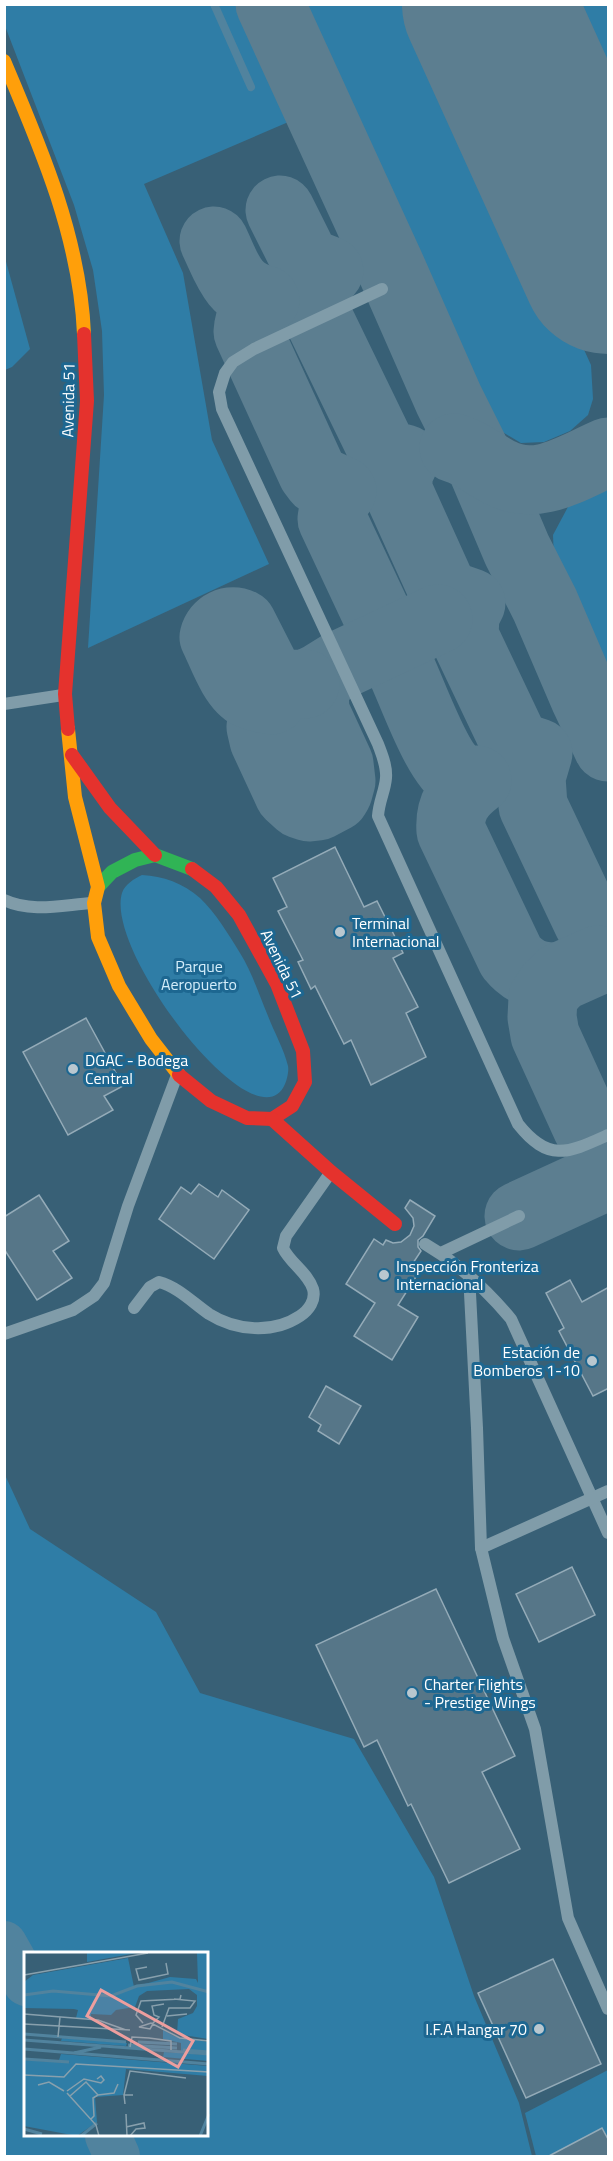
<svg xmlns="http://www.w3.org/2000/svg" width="613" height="2161" font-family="'Titillium Web',sans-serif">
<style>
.green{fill:#2f7da6;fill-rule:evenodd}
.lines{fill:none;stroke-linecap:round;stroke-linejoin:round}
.stream{stroke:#51839e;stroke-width:8}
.river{stroke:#51839e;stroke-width:46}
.taxiway{stroke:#5c7e90;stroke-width:69}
.runway{stroke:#5c7e90;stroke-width:172}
.building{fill:#567688;stroke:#94abb8;stroke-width:1.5}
.lane{stroke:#809ca9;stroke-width:12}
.fast{stroke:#30b455;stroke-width:14}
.slow{stroke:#ff9f0a;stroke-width:14}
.jam{stroke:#e5322d;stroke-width:14}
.poi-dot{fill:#b9c7cf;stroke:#1d6791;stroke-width:2}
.labels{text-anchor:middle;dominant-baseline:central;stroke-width:6;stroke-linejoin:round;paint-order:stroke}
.street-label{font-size:16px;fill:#fff;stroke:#1d6791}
.poi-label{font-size:16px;fill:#fff;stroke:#1d6791;text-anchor:start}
.park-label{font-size:16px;fill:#d4edfa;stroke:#1d6791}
.inset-river{fill:none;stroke:#51839e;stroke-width:3}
.inset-road{fill:none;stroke:#88a0ad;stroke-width:1.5}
.view{fill:#ed9e9e;fill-opacity:0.15;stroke:#ed9e9e;stroke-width:3}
.inset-edge{fill:none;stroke:#fff;stroke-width:3}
</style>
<rect width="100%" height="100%" fill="#386076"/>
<g class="green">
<path d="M5,5H248L300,117L144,184L183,273L212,440L269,564L88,648L104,395L102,331L93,270L74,205L5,26Z"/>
<path d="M294,5H427L591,365L593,399L588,415L570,431L544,442L521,443L499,430L487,406L479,409Z"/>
<path d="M549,5H608V137Z"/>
<path d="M5,258L30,349L12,367L5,370Z"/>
<path d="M608,487V676L554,559L553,535L569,505L588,492Z"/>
<path d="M142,875C163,876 183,883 200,898C215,912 229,935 240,953C252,972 259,995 268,1016C274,1032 284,1049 288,1066C289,1071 287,1080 285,1084C257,1150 104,952 122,893C125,884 134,879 142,875Z"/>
<path d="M5,1475L30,1529L156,1612L200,1693L354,1739L434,1877L474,1996L519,2103L532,2156H5ZM26,1954H207V2136H26Z"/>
<path d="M608,2070V2156H536L525,2113Z"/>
</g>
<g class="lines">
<path class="stream" d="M214,4L251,87"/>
<g class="river">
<path d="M4,1944L26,1983"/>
<path d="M108,2136L117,2156"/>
</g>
<g class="taxiway">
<path d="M270,4L390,266L449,400L478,458L517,550L545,605L584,696L608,747"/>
<path d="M280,210L304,258L311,264L329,271C318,283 310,292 314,309L380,445L386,454L405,459L398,474V491L441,586L451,596L471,603L465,615L464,636L512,737L520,747L538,753L531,777L533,806L588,922L595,932L608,939"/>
<path d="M214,241C227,268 232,292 265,300C254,310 249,317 248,332L312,472L318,480L342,491L335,500L332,519L378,617L385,625L407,634C400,647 398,656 402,671C414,697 437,763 459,777C464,781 471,780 477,780C459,794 449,807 451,831L511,957C525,974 539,977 560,977"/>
<path d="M454,448C472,453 483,464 499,472C537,493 573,467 608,452"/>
<path d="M319,678L314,689L315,712L339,764L341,781L338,792L335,797L318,806L309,807L300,804L289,794L264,740L261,727L263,712L272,700L319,678L340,665L438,619"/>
<path d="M272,700C264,698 256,698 249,694C233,686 222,653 214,637C217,625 230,618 242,624L267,673C279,684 290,685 305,684"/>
<path d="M598,960L560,977L551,986L543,998L542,1017L545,1035L587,1127L608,1153"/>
<path d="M519,1216L608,1175"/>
</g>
<path class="runway" d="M488,4L608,268"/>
</g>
<g class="building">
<path d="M335,847L364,907L377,901L403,953L393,958L418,1007L406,1013L426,1057L371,1085L351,1040L344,1044L315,986L311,989L298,962L303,960L278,911L287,907L273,878Z"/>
<path d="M86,1018L123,1086L104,1096L113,1110L68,1135L23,1052Z"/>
<path d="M199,1184L218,1197L222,1190L249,1210L214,1259L159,1219L181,1187L191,1194Z"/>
<path d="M39,1195L69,1241L53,1251L72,1278L37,1300L4,1249V1217Z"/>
<path d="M410,1200L435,1216L423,1236L418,1240V1247L421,1251L413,1263L421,1269L398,1305L418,1317L392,1360L354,1336L375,1303L346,1284L374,1239L383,1245L386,1240L393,1243L401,1242L410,1235L414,1226L413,1218L405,1208Z"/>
<path d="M570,1280L582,1302L609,1287V1388L593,1396L559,1331L564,1328L546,1293Z"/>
<path d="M326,1386L361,1406L339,1444L318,1431L321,1425L309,1417Z"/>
<path d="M572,1567L595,1615L539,1642L516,1594Z"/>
<path d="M436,1589L515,1756L482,1772L520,1849L449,1883L411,1804L408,1806L377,1740L364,1747L316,1645Z"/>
<path d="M553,1959L601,2064L526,2098L478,1993Z"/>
<path d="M602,2128L609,2141V2157H547Z"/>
</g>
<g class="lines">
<g class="lane">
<path d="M382,289L254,349L233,362L225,373L219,392L222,409L378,744C382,755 387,766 386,778C385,791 379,801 378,816L518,1124C549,1163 568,1153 608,1135"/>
<path d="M4,704L63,695"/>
<path d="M4,900C32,913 62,905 92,903"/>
<path d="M425,1244C459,1264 486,1289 511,1319L608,1533"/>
<path d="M441,1253L519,1216"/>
<path d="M469,1274L477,1428L481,1548L503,1638L535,1729L568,1918L608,2009"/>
<path d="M134,1308L150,1287L159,1282C178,1287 193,1303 209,1314C236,1331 273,1334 300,1316C309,1310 316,1300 313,1289C308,1273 290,1263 283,1248L286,1236L331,1172"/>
<path d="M4,1334L73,1310L94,1296L104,1283L128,1206L177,1075"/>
<path d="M481,1548L608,1491"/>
</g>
<path class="fast" d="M98,887L112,872L135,860L155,855L192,869"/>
<g class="slow">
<path d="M4,61C41,148 80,238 84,334"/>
<path d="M68,729L75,797L98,887L94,903L98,937L119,986L151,1039L179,1075"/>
</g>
<g class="jam">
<path d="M68,729L65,694L87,401L84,334"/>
<path d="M72,755L110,808L155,855"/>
<path d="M179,1075L211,1101L247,1118L272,1119L292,1106L305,1082L303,1051L277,984L239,915L216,887L192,869"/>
<path d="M272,1119L331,1172L395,1224"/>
</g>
</g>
<g class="poi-dot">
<circle cx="340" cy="932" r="6"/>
<circle cx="73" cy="1069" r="6"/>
<circle cx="384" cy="1275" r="6"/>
<circle cx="592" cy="1361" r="6"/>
<circle cx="412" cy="1693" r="6"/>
<circle cx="539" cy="2029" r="6"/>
</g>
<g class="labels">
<g class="street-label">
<text transform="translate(68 400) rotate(-89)">Avenida 51</text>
<text transform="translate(282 964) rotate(64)">Avenida 51</text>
</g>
<g class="poi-label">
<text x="352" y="923">Terminal<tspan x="352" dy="18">Internacional</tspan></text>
<text x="85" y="1060">DGAC - Bodega<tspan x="85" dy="18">Central</tspan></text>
<text x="396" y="1266">Inspección Fronteriza<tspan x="396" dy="18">Internacional</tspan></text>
<text x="580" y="1352" text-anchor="end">Estación de<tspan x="580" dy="18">Bomberos 1-10</tspan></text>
<text x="424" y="1684">Charter Flights<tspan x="424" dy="18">- Prestige Wings</tspan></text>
<text x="527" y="2029" text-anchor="end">I.F.A Hangar 70</text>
</g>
<g class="park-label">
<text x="199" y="966">Parque<tspan x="199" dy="18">Aeropuerto</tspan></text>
</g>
</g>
<g transform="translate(24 1952)">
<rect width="184" height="184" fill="#386076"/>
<path d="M63,1H112L63,10ZM173,1H184V87L153,82L154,67L169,61L173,54V43L165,37L123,39L115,44L111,55L92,58L87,63L67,62V67L52,66L54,58L50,57L0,56V30L9,23L104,6L110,35L146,25L172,27L174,31ZM139,78L150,84L184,90V101L157,99V91L139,87ZM38,86L103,91L102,94L37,89ZM140,100L184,103V109L139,105ZM37,102L184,114V124L102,117L99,143L71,145L73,170L53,184L0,174V108L46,111L35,108Z" fill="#2f7da6"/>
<path class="inset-river" d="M0,43L29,39L87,44L113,34L148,30L185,40M0,82L102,90M0,88L185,102M114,90L153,92M104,93L153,96M0,97L185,112M159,98L185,100M50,101L77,95M0,107L45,110M0,177L18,182M57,184L73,171M176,184L185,162"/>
<path class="inset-road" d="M123,15L112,17L115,28L144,22L142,11M0,23L124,1M0,62L74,68L102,78M143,64L163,62M119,71L112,63L117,49L156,47L157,43M0,72L106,78M128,72L135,65L130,63L128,54L140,52M129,72L126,77L115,75L127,71L156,86L185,89M138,75L145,56H166L171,49L150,47M34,85L36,65M106,95L108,85L125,86L147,89V98M0,123L40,125L52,112L185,120M14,133L25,130L40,139M43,139L60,127L77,131L80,128L77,124L73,127M43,141L72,173L75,184M100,143L106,119L162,126M46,144L62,130L74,143L90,141L94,132M101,152L100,143H109M102,162L103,184M67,167L70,164L69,146L74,143M102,175L120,171L121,176L112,177L106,184"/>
<path class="view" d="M77,38L169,89L154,115L63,64Z"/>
<rect width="184" height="184" class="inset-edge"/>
</g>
<rect width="613" height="2161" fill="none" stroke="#ffffff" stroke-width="12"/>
</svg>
